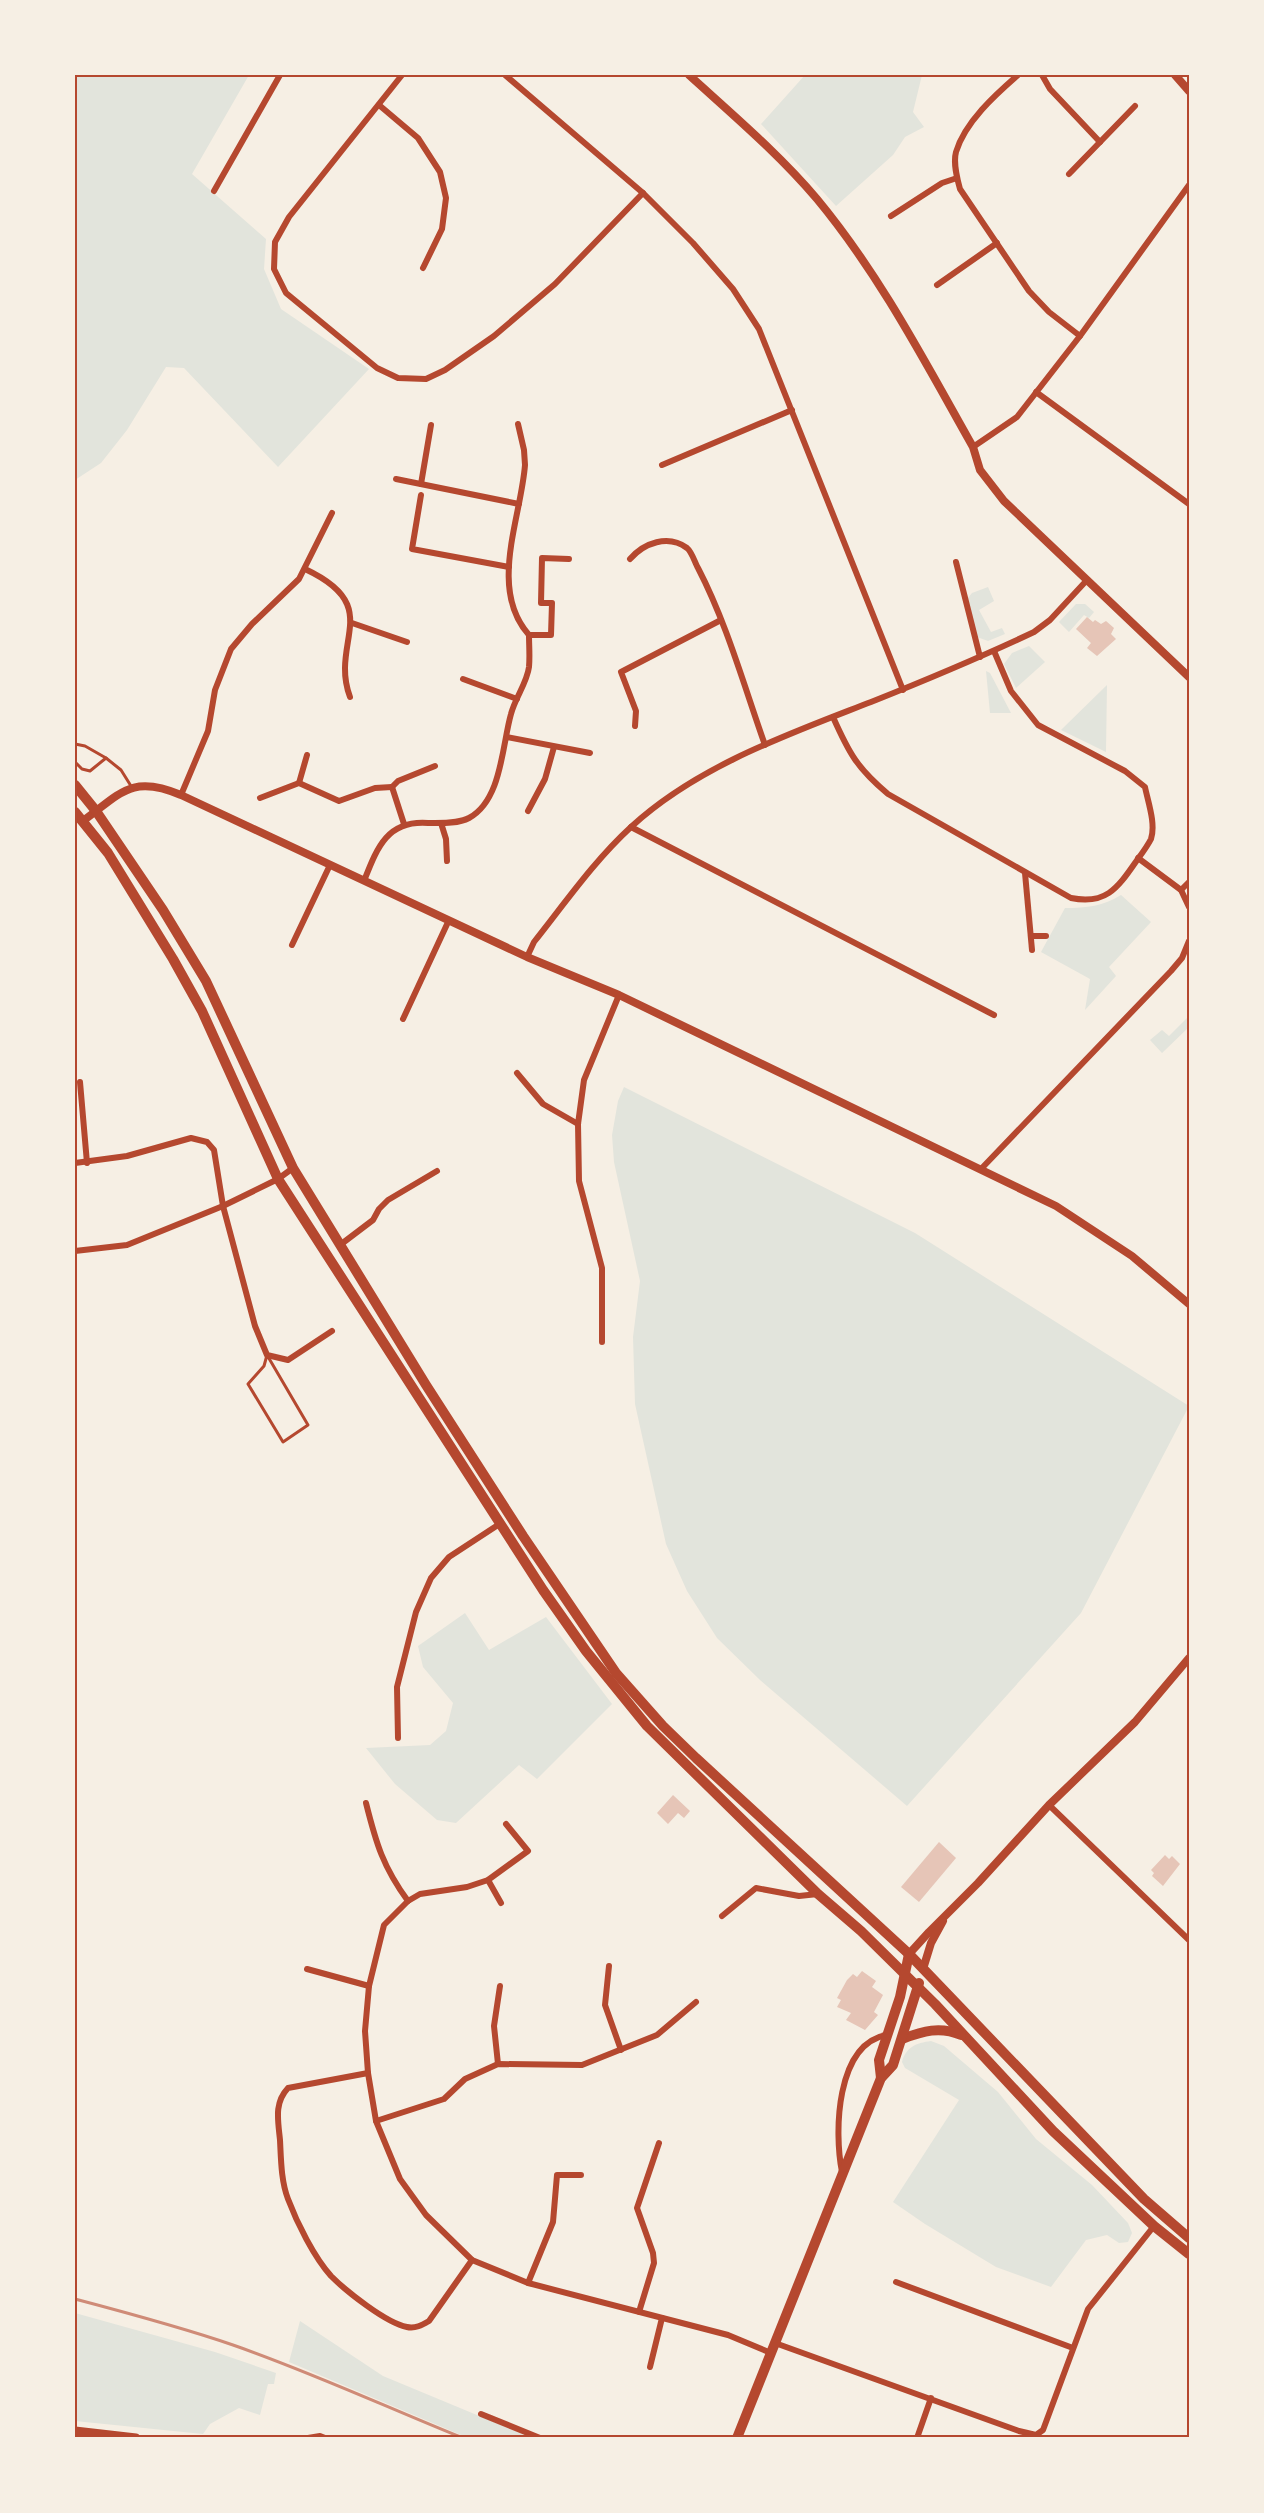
<svg xmlns="http://www.w3.org/2000/svg" width="1264" height="2513" font-family="'Archivo Narrow',sans-serif">
<style>
.green{fill:#e2e4dc}
.building{fill:#e6c5b7}
.lines{fill:none;stroke-linecap:round;stroke-linejoin:round}
.service{stroke:#b5482f;stroke-width:3}
.minor{stroke:#b5482f;stroke-width:6}
.tertiary{stroke:#b5482f;stroke-width:8}
.secondary{stroke:#b5482f;stroke-width:9}
.primary{stroke:#b5482f;stroke-width:10}
.rail{stroke:#cf8b77;stroke-width:3}
.neatline{fill:none;stroke:#b5482f;stroke-width:2}
</style>
<rect width="100%" height="100%" fill="#f6efe4"/>
<g class="green">
<path d="M75,75H249L192,174L266,239L264,269L281,309L369,369L278,467L184,368L166,367L127,430L101,463L75,480Z"/>
<path d="M805,75H922L913,112L924,127L905,137L893,155L836,206L761,124Z"/>
<path d="M988,587L994,601L979,610L991,632L1002,628L1005,634L988,641L977,637L968,598L972,593Z"/>
<path d="M1076,604H1085L1094,612L1089,618L1084,615L1069,632L1059,622Z"/>
<path d="M1029,646L1045,662L1016,688L1004,664L1012,653Z"/>
<path d="M986,671L990,673L1011,713H990Z"/>
<path d="M1107,685L1106,752L1061,730Z"/>
<path d="M1121,895L1151,922L1109,967L1116,976L1085,1010L1090,979L1041,952L1065,908C1087,908 1103,906 1121,895Z"/>
<path d="M1189,1016V1027L1162,1053L1150,1040L1162,1030L1169,1036Z"/>
<path d="M624,1087L915,1233L1189,1406L1081,1613L907,1806L760,1680L717,1638L687,1591L666,1544L635,1404L633,1337L640,1281L614,1162L612,1135L618,1101Z"/>
<path d="M465,1613L489,1650L546,1617L612,1704L537,1779L519,1765L456,1823L437,1820L395,1784L366,1748L430,1745L446,1731L453,1703L423,1667L418,1646Z"/>
<path d="M931,2041L944,2046L998,2092L1036,2139L1092,2185L1128,2223L1132,2233L1128,2242L1119,2243L1107,2235L1086,2240L1051,2287L996,2267L925,2224L893,2202L959,2100L905,2068L902,2062C906,2047 916,2043 931,2041Z"/>
<path d="M75,2313L215,2352L276,2373L274,2384H268L260,2415L239,2408L210,2424L203,2434L75,2421Z"/>
<path d="M300,2321L383,2376L532,2438H468L289,2362Z"/>
</g>
<g class="building">
<path d="M1087,617L1093,622L1095,620L1101,624L1106,621L1114,628L1111,634L1116,639L1097,656L1087,648L1091,643L1076,629Z"/>
<path d="M673,1795L690,1811L684,1818L678,1813L668,1824L657,1813Z"/>
<path d="M939,1842L956,1858L919,1902L901,1887Z"/>
<path d="M1165,1855L1169,1859L1172,1856L1180,1864L1163,1886L1152,1876L1154,1873L1151,1870Z"/>
<path d="M862,1971L876,1981L872,1987L883,1995L874,2012L878,2015L865,2030L846,2020L851,2013L837,2007L841,2000L837,1998L847,1980L853,1974L857,1977Z"/>
</g>
<g class="lines">
<g class="service">
<path d="M75,744L85,746L106,758L90,771L82,769L75,762"/>
<path d="M106,758L121,770L131,786"/>
<path d="M267,1355L308,1425L283,1442L248,1384L264,1366Z"/>
</g>
<g class="minor">
<path d="M402,75L289,217L275,242L274,269L286,293L377,368L398,378L426,379L445,370L494,336L555,284L643,193"/>
<path d="M505,75L643,193L693,243L733,289L759,329L903,690"/>
<path d="M1018,75C995,95 965,122 956,152C953,163 957,178 960,189L1029,291L1049,312L1080,336"/>
<path d="M1042,75L1050,89L1100,142"/>
<path d="M379,105L418,138L440,172L446,198L442,229L423,268"/>
<path d="M1069,174L1135,106"/>
<path d="M214,191L280,75"/>
<path d="M891,216L942,183L957,178"/>
<path d="M937,285L997,243"/>
<path d="M1036,392L1189,504"/>
<path d="M973,447L1017,417L1080,336L1189,185"/>
<path d="M662,465L792,410"/>
<path d="M396,479L519,504"/>
<path d="M421,484L431,425"/>
<path d="M421,495L412,549L509,567"/>
<path d="M630,559C644,543 668,534 687,548C692,552 695,563 698,568C727,624 744,686 765,745"/>
<path d="M956,562L980,657"/>
<path d="M305,569C386,607 329,641 350,697"/>
<path d="M352,623L407,642"/>
<path d="M529,635H551L552,603H541L542,558L569,559"/>
<path d="M463,679L517,699"/>
<path d="M833,717C849,753 857,768 888,794L1071,898C1105,905 1117,889 1135,863C1140,856 1147,847 1151,839C1156,824 1148,802 1145,787L1125,771L1038,725L1011,691L994,651"/>
<path d="M635,726L636,711L621,672L721,620"/>
<path d="M507,737L590,753"/>
<path d="M299,783L307,755"/>
<path d="M392,787L398,781L435,766"/>
<path d="M392,787L404,824"/>
<path d="M181,795L208,731L215,690L231,649L252,624L299,579L332,513"/>
<path d="M260,798L299,783L339,801L375,788L392,787"/>
<path d="M528,811L545,779L554,747"/>
<path d="M441,823L446,839L447,861"/>
<path d="M631,827L994,1015"/>
<path d="M1138,858L1181,890L1189,907"/>
<path d="M1025,873L1032,950"/>
<path d="M364,881C377,848 387,820 428,823C440,823 458,824 469,818C502,800 502,745 511,714C515,698 527,683 529,667C530,657 529,645 529,635C488,589 521,518 525,465L524,450L518,424"/>
<path d="M1181,890L1189,882"/>
<path d="M1031,936H1046"/>
<path d="M292,945L330,865"/>
<path d="M527,957L534,942C565,903 594,861 631,827C697,766 789,734 871,702C926,680 981,657 1034,632L1050,620L1087,580"/>
<path d="M403,1019L449,920"/>
<path d="M517,1073L543,1104L578,1124"/>
<path d="M80,1082L87,1163"/>
<path d="M75,1163L127,1156L191,1138L207,1142L214,1150L223,1206L255,1326L267,1355L288,1360L332,1331"/>
<path d="M981,1169L1171,971L1182,958L1189,941"/>
<path d="M340,1245L373,1220L379,1209L388,1200L437,1171"/>
<path d="M75,1251L127,1245L223,1206L278,1179L293,1168"/>
<path d="M602,1342V1268L579,1181L578,1124L584,1080L619,995"/>
<path d="M398,1738L397,1687L416,1612L431,1578L449,1557L501,1523"/>
<path d="M366,1803C376,1843 383,1867 408,1901"/>
<path d="M1049,1805L1189,1940"/>
<path d="M506,1824L528,1851L488,1880L467,1887L420,1894L408,1901L384,1925L369,1986L365,2031L368,2073L376,2121L400,2179L426,2215L472,2260L528,2283L728,2335L771,2353"/>
<path d="M488,1880L501,1903"/>
<path d="M722,1916L756,1888L799,1896L818,1894"/>
<path d="M609,1966L605,2005L621,2050"/>
<path d="M307,1969L369,1986"/>
<path d="M498,2064L494,2026L500,1986"/>
<path d="M368,2073L288,2088C274,2103 278,2120 280,2140C281,2159 281,2181 288,2199C297,2223 314,2257 331,2276C346,2291 386,2323 407,2327C415,2329 422,2325 429,2321L472,2260"/>
<path d="M376,2121L444,2099L465,2079L498,2064L582,2065L657,2035L696,2002"/>
<path d="M842,2172C834,2132 836,2045 886,2035"/>
<path d="M896,2282L1073,2348"/>
<path d="M528,2283L553,2222L557,2175H581"/>
<path d="M639,2312L654,2263L653,2253L637,2208L659,2143"/>
<path d="M775,2343L1019,2431L1036,2435L1043,2430L1088,2309L1154,2226"/>
<path d="M650,2367L662,2318"/>
<path d="M481,2414L540,2438"/>
<path d="M308,2438L320,2436L325,2438"/>
<path d="M917,2438L931,2398"/>
</g>
<g class="tertiary">
<path d="M689,75C733,115 779,154 817,199C880,275 925,362 973,447L980,470L1004,501L1189,677"/>
<path d="M1175,75L1189,91"/>
<path d="M83,821C121,793 132,774 181,795L527,957L619,995L1056,1206L1132,1256L1189,1304"/>
<path d="M909,1954L929,1932L978,1883L1049,1805L1135,1722L1189,1658"/>
<path d="M923,1969L931,1943L943,1921"/>
</g>
<path class="secondary" d="M75,2431L136,2438"/>
<g class="primary">
<path d="M75,785L96,811L163,910L206,981L293,1168L426,1385L523,1536L616,1673L663,1726L696,1758L909,1954L1144,2199L1189,2238"/>
<path d="M75,812L108,853L173,959L202,1011L278,1179L543,1590L586,1651L647,1726L818,1894L861,1931L935,2004L1053,2131L1154,2226L1189,2254"/>
<path d="M902,2039C923,2031 940,2026 961,2035"/>
<path d="M881,2078L879,2060L900,1997L909,1954"/>
<path d="M737,2438L881,2078L893,2065L919,1983"/>
</g>
<path class="rail" d="M75,2299C128,2313 181,2327 233,2345C311,2372 386,2407 463,2438"/>
</g>
<rect width="1264" height="2513" fill="none" stroke="#f6efe4" stroke-width="153"/>
<rect x="76" y="76" width="1112" height="2360" class="neatline"/>
</svg>
